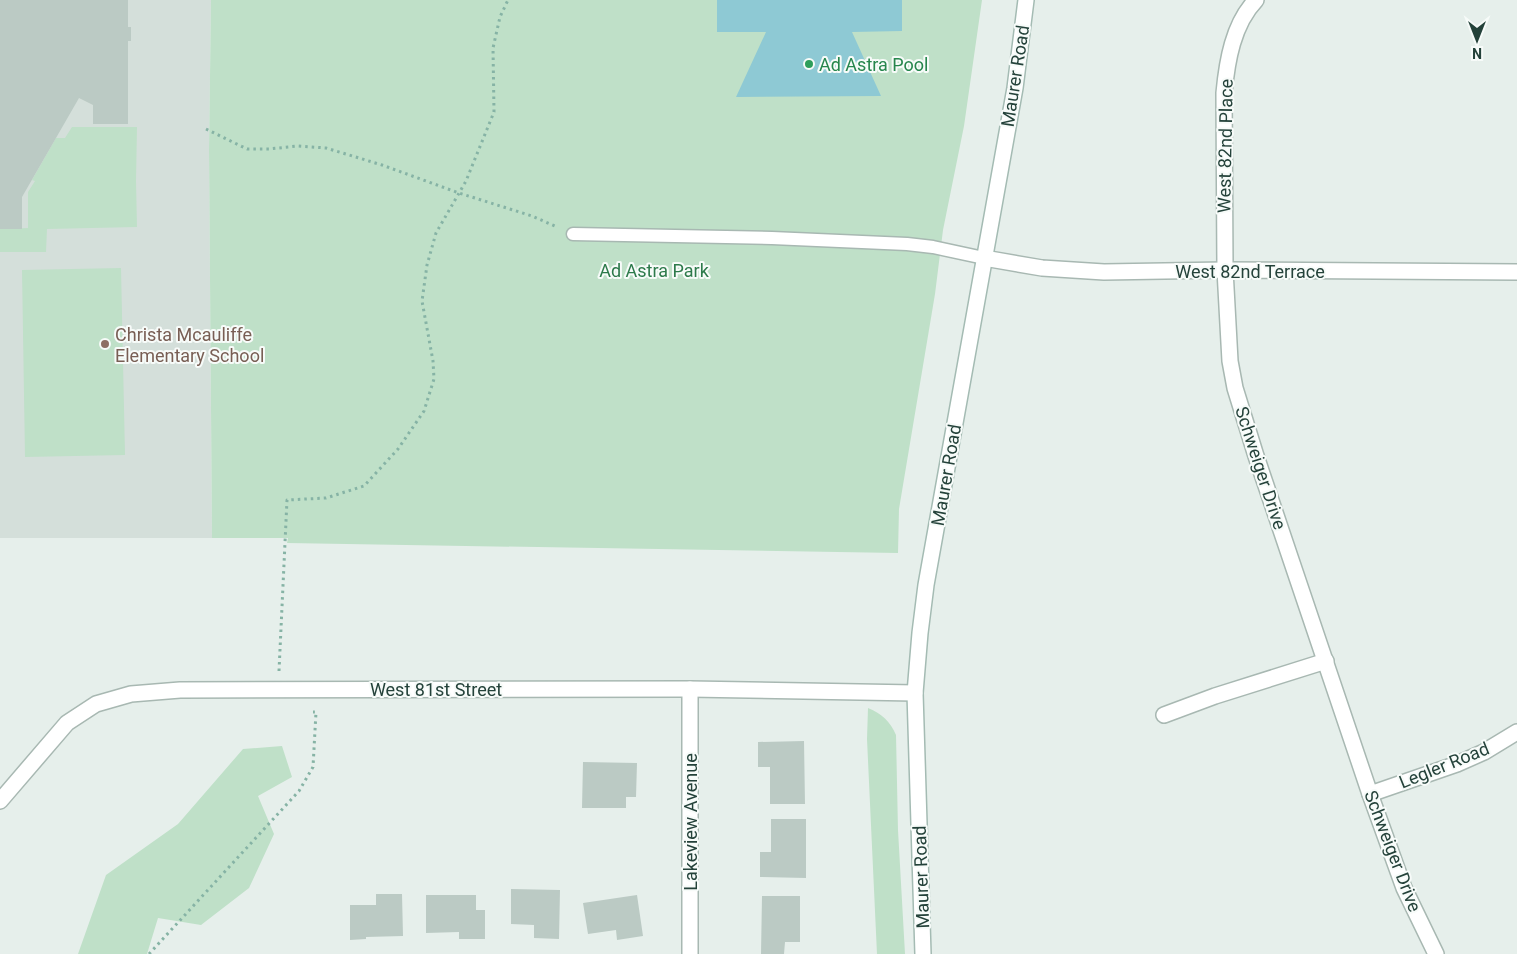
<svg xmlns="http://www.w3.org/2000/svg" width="1517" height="954" font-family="Roboto,sans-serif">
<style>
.built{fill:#d4dfda}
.green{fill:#bfe0c8}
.water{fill:#8ec9d4}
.building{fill:#bbcac4}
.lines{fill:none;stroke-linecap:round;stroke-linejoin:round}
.lane-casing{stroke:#a8b8b2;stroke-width:15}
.street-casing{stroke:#a8b8b2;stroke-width:18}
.secondary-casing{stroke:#a4bbb3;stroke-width:18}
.path{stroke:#86b3a5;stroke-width:3;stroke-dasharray:2.5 4;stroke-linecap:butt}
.lane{stroke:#fff;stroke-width:12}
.street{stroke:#fff;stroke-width:15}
.secondary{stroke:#fff;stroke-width:15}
.leisure-dot{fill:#2e9e5b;stroke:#f7fbf9;stroke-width:2}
.education-dot{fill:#8d6e63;stroke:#f7fbf9;stroke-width:2}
.labels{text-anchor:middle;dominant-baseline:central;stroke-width:4;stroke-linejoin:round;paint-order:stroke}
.leisure-label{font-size:18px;fill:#27864d;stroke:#f7fbf9;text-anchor:start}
.street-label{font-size:18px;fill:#24423a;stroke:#f7fbf9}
.park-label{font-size:18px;fill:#2d7a4b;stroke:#f7fbf9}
.education-label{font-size:18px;fill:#785e54;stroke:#f7fbf9;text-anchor:start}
</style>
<rect width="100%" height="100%" fill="#e6efeb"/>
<path class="built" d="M0,0H211L209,150L212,538H0Z"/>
<g class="green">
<path d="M211,0H982L964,126L943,230L935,294L899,509L898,553L287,543L288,538H212L209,150Z"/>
<path d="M72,127H137L136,181L137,227L47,229L46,252H0V229L28,228V192L35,181L32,180L56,138H65Z"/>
<path d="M121,268L125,455L25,457L22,270Z"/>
<path d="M868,708C882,714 890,721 896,735L898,830L905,954H877L867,739Z"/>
<path d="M282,746L292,777L258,796L274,834L249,888L201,925L158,918L147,954H78L106,875L178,824L243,749Z"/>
</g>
<path class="water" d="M717,0H902V31L852,32L881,96L736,97L766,32H717Z"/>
<g class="building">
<path d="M0,0H128V27H131V41H128V124H93V105L79,98L22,197V229H0Z"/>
<path d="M804,741L805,804H770V767H758V742Z"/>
<path d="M583,762L637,763L636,797H626V808H582Z"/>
<path d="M771,819H806V878L760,877V852H771Z"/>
<path d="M511,889L560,890L559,939L534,938V925L511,924Z"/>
<path d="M376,894H402L403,936L366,937V939L350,940V905H376Z"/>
<path d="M426,895H476V910H485V939H459V932L426,933Z"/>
<path d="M637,895L643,936L617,940L616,930L588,934L583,903Z"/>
<path d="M762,896H800V942H785L784,954H761Z"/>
</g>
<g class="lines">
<g class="lane-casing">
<path id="lane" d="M573,234L772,238L907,244L933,247L984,258"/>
</g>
<g class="street-casing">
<g id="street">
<path d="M1256,0C1233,24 1227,61 1224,93L1225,270L1230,361L1235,388L1256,456L1370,794L1404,888L1436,954"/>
<path d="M984,258L1042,268L1104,272L1225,270L1517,272"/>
<path d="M690,689V954"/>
<path d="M1164,715L1215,696L1326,661"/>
<path d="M1370,794L1457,764L1484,752L1517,732"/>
<path d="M0,801L67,723L96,704L131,694L180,690L690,689L915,693"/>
</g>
</g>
<g class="secondary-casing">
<path id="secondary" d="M923,954L915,693L920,633L926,585L1015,88L1026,0"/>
</g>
<g class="path">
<path d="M206,129L247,149H269L298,146L326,148L382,165L459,193L532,216L557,227"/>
<path d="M279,671L287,500L326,498L364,486L398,449L424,411L434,379L433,361L422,301L427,265L436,233L466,181L494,112L493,48L500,17L508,0"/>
<path d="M149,954L299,791L313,767L316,712H313"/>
</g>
<use href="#lane" class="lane"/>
<use href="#street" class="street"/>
<use href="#secondary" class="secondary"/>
</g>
<circle class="leisure-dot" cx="809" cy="64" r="5"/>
<circle class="education-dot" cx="105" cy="344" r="5"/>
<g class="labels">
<g class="leisure-label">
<text x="819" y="64">Ad Astra Pool</text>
</g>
<g class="street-label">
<text transform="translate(1015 76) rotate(-81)">Maurer Road</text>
<text transform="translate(1225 146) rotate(-89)">West 82nd Place</text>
<text x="1250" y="271">West 82nd Terrace</text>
<text transform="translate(1261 468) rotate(72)">Schweiger Drive</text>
<text transform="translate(946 475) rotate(-80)">Maurer Road</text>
<text x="436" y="689">West 81st Street</text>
<text transform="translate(1444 765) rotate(-22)">Legler Road</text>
<text transform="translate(690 822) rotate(-90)">Lakeview Avenue</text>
<text transform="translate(1393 851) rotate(69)">Schweiger Drive</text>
<text transform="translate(921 877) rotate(-92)">Maurer Road</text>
</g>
<g class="park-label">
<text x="654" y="270">Ad Astra Park</text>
</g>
<g class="education-label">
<text x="115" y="334">Christa Mcauliffe<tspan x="115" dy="21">Elementary School</tspan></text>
</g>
</g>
<g transform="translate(1477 40) rotate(180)" stroke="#f7fbf9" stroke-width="4" paint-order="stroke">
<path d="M0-4L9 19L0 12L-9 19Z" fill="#24423a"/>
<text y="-8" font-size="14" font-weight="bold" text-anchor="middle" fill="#24423a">N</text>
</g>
</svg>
